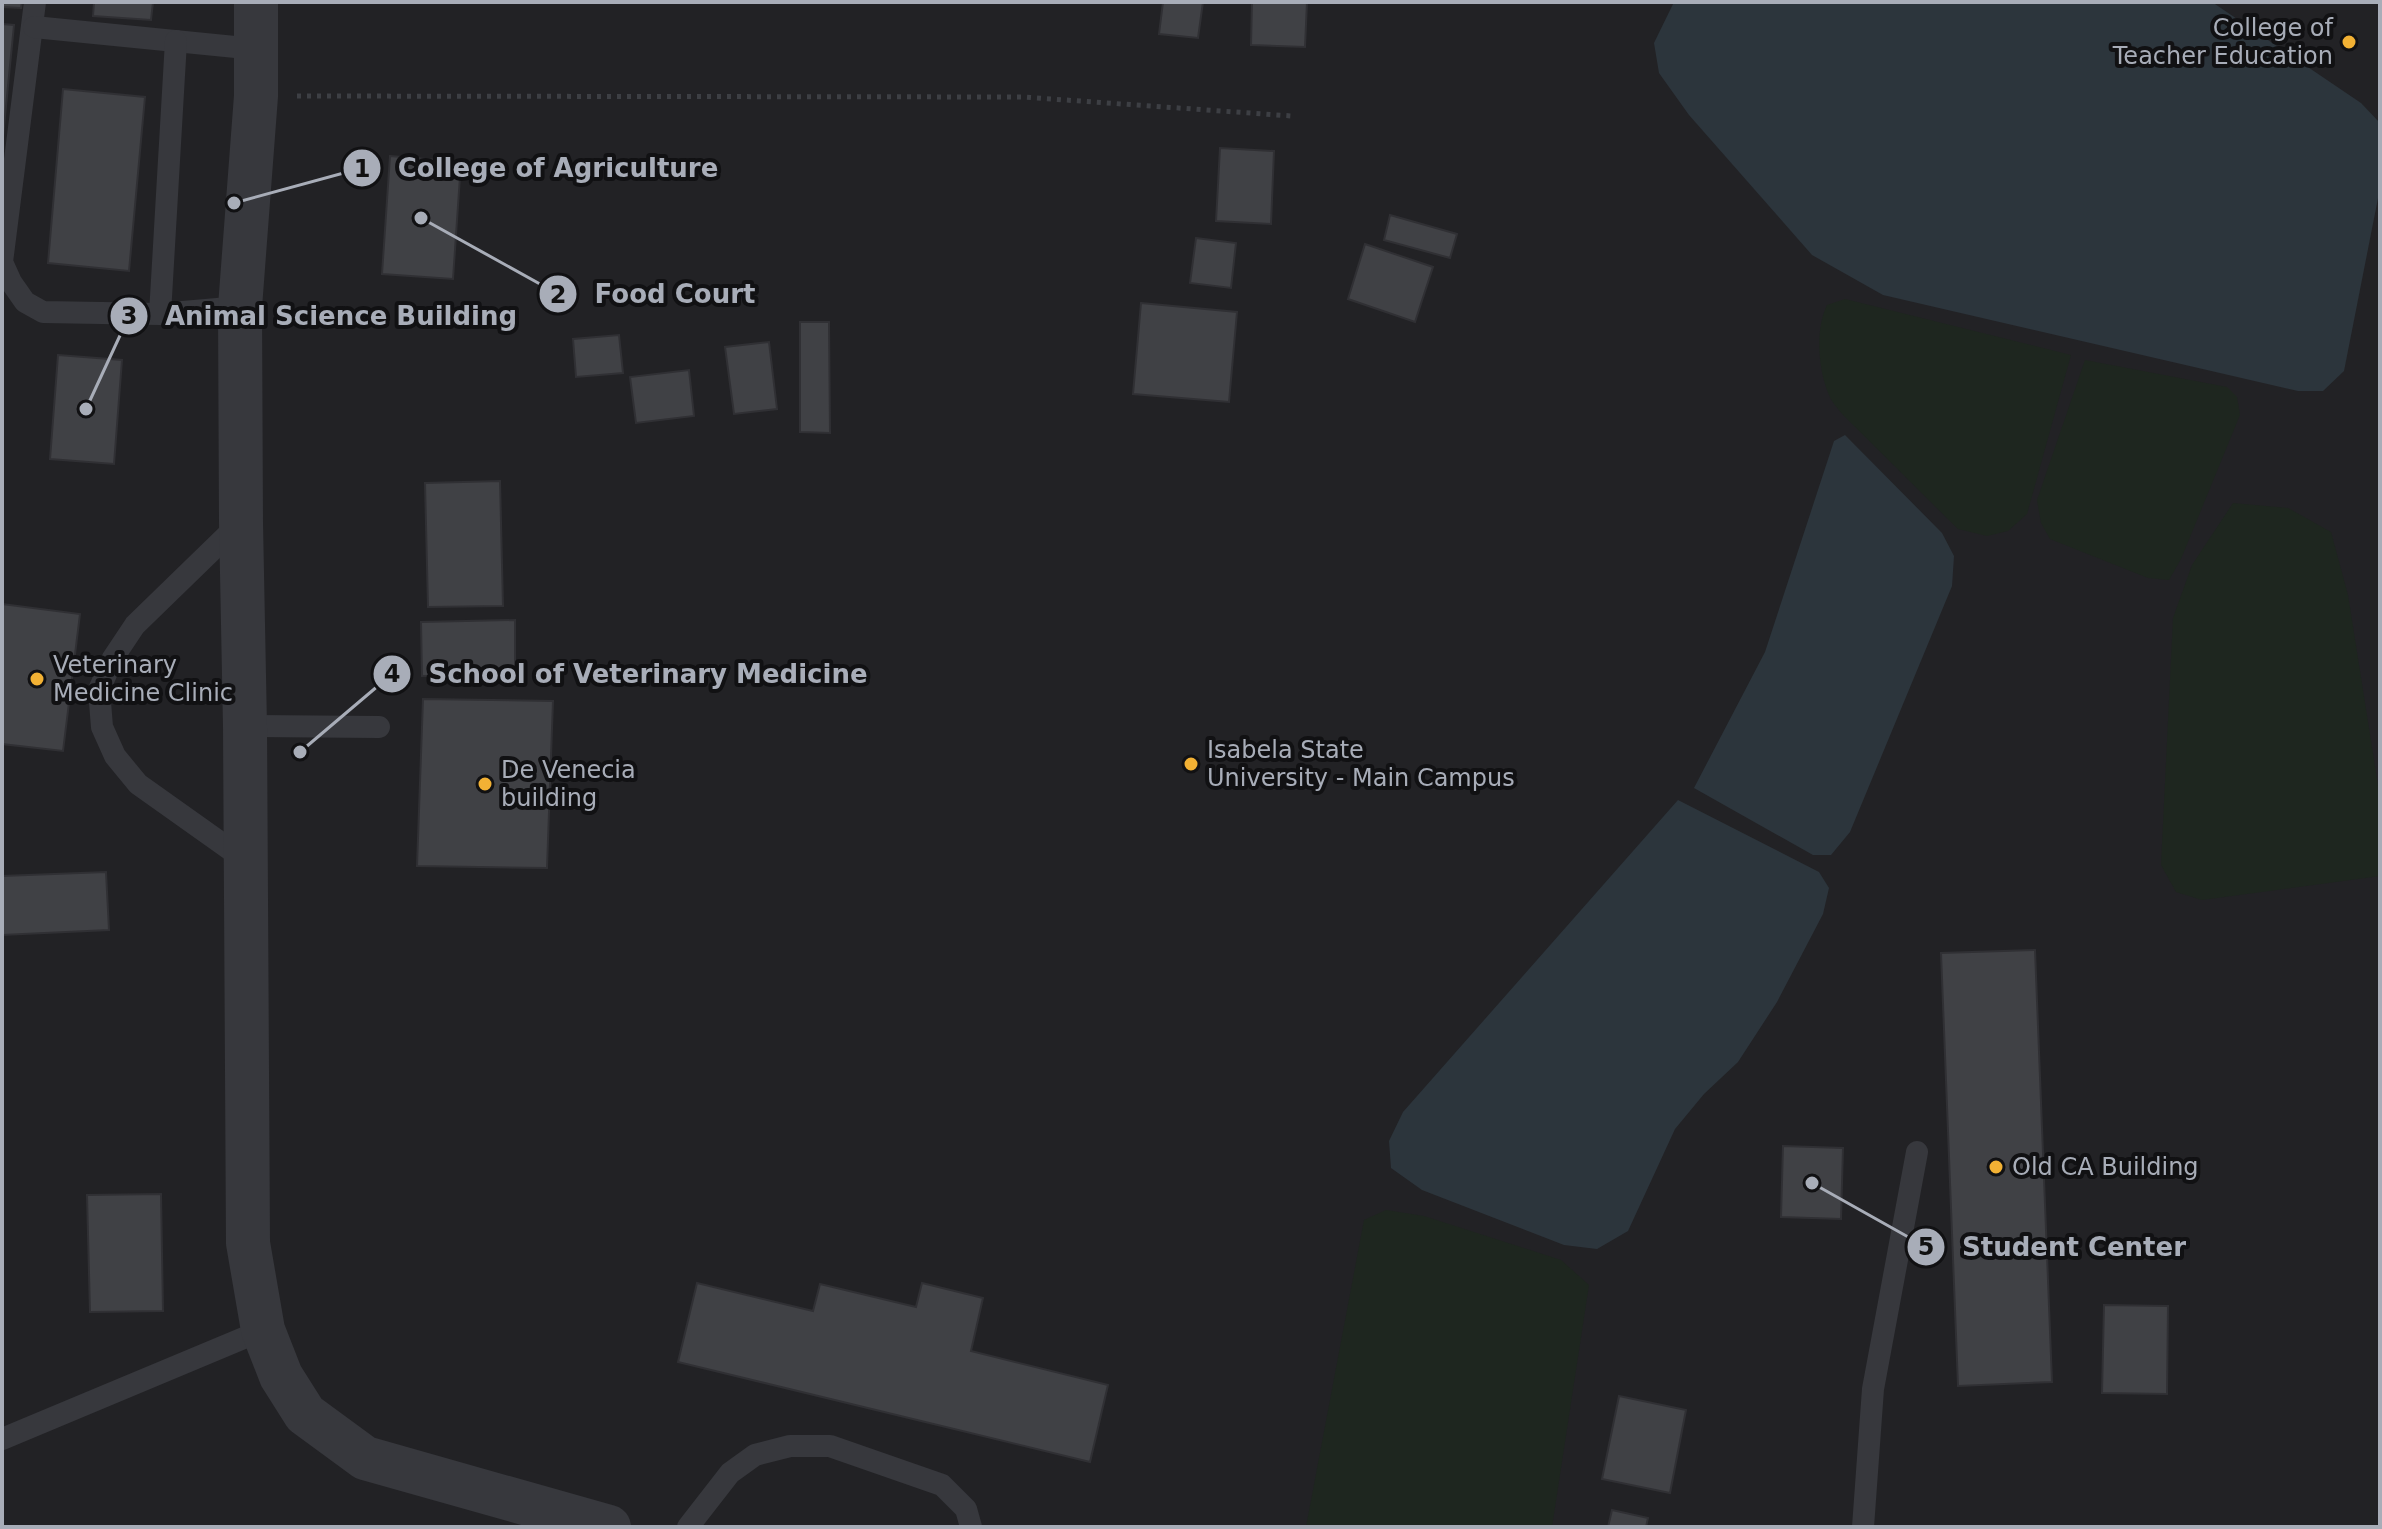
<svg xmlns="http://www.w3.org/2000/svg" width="2382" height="1529" font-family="'DejaVu Sans',sans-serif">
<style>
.built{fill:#222225}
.green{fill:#1e261f}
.water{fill:#2c353c}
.building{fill:#404145;stroke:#303034;stroke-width:2}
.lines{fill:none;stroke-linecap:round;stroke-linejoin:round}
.path{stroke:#3d3f44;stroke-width:5;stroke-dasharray:4 6;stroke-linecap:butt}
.service{stroke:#37383d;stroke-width:22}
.minor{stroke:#37383d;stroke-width:44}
.poi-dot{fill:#f2b134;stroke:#111113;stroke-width:3}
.labels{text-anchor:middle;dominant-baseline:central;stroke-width:8;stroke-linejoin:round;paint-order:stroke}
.poi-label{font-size:24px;fill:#a8adb8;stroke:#111113;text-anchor:start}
.leader{fill:none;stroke:#a8adb8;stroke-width:3}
.callout-dot{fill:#a8adb8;stroke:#111113;stroke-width:3}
.mark-label{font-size:24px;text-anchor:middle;font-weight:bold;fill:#111}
.callout-label{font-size:26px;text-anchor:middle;font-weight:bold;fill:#a8adb8;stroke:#111113;stroke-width:8;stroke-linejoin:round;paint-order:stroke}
</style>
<rect width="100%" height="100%" fill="#161618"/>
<rect class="built" x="2" y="2" width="2378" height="1525"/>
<g class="green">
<path d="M1845,299L2071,355L2027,514L2008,531L1987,536L1958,529L1844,416C1839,410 1832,403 1829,395C1818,369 1815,330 1827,305Z"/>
<path d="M2085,360L2227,387L2237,397L2240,415L2181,559L2169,580L2148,578L2050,539L2041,523L2037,500Z"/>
<path d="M2233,503L2288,508L2331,532L2348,595L2380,798V876L2202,900L2176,892L2161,865L2173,618L2192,565Z"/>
<path d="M1386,1210L1424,1216L1561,1260L1589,1285L1552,1527H1306L1364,1220Z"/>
</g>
<g class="water">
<path d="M1674,2H2212L2361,103L2380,123V188L2344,371L2323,391H2298L1883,295L1812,255L1689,115L1659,73L1654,43Z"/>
<path d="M1845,435L1942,533L1954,556L1952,586L1850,832L1831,855H1813L1694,788L1765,652L1834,441Z"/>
<path d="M1678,800L1819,872L1829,888L1823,914L1777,1002L1738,1062L1704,1094L1675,1129L1628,1231L1597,1249L1564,1245L1422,1190L1391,1168L1389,1141L1403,1112Z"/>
</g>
<g class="building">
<path d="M2,2H22L21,8L2,7Z"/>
<path d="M94,2H153L151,20L93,16Z"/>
<path d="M1163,2H1203L1198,38L1159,34Z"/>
<path d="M1252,2H1307L1305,47L1251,45Z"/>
<path d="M2,24L14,25L2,147Z"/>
<path d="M63,89L145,97L129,271L48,263Z"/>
<path d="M1220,148L1274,151L1271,224L1216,221Z"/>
<path d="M390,156L461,162L453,279L382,274Z"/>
<path d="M1390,215L1457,234L1450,258L1384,240Z"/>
<path d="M1196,238L1236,243L1231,288L1190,283Z"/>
<path d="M1365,244L1433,267L1415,322L1348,299Z"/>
<path d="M1141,303L1237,312L1229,402L1133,394Z"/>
<path d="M800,322H829L830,433L800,432Z"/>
<path d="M619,335L623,373L576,377L573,339Z"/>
<path d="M769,342L777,409L734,414L725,347Z"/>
<path d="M58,355L122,360L114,464L50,459Z"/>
<path d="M689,370L694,416L636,423L630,377Z"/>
<path d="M500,481L503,606L428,607L425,483Z"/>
<path d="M2,604L80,614L63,751L2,744Z"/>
<path d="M515,620V674L422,676L421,622Z"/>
<path d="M423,699L553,701L547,868L417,866Z"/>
<path d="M106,872L109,930L2,935V876Z"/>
<path d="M2035,950L2052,1382L1958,1386L1941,953Z"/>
<path d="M1783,1146L1843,1148L1841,1219L1781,1217Z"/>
<path d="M161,1194L163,1311L90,1312L87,1195Z"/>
<path d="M697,1283L813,1311L820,1284L916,1307L922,1283L983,1298L971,1351L1108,1385L1090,1462L678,1362Z"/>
<path d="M2104,1305L2168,1306L2167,1394L2102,1393Z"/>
<path d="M1619,1396L1686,1410L1670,1493L1602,1479Z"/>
<path d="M1612,1510L1648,1518L1646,1527H1608Z"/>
</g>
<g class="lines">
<path class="path" d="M297,96L1023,97L1292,116"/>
<g class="service">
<path d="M35,2L2,262L11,282L25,302L43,312L160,314L240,307"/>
<path d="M34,27L256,49"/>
<path d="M160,314L176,41"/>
<path d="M241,522L135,625L113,658L99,690L102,727L115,756L138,784L245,860"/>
<path d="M245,726L379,727"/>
<path d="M2,1439L263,1330"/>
<path d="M688,1527L730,1473L755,1455L790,1446H830L942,1485L966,1509L971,1527"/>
<path d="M1863,1527L1873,1389L1917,1152"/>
</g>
<path class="minor" d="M256,2V96L240,307L241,522L245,726L248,1243L263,1330L281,1376L305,1414L365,1458L609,1527"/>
</g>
<g class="poi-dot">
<circle cx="2349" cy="42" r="8"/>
<circle cx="37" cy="679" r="8"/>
<circle cx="1191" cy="764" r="8"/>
<circle cx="485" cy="784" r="8"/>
<circle cx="1996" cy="1167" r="8"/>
</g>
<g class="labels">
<g class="poi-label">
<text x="2333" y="28" text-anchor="end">College of<tspan x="2333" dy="28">Teacher Education</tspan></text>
<text x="53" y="665">Veterinary<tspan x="53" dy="28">Medicine Clinic</tspan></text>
<text x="1207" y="750">Isabela State<tspan x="1207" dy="28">University - Main Campus</tspan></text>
<text x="501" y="770">De Venecia<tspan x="501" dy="28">building</tspan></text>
<text x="2012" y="1167">Old CA Building</text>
</g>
</g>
<path class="leader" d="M234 203L362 168M421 218L558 294M86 409L129 316M300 752L392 674M1812 1183L1926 1247"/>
<g class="callout-dot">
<circle cx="234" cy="203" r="8"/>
<circle cx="421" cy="218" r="8"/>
<circle cx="86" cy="409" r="8"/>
<circle cx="300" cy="752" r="8"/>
<circle cx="1812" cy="1183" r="8"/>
<circle cx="362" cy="168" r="20"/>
<circle cx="558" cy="294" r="20"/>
<circle cx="129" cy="316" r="20"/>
<circle cx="392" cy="674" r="20"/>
<circle cx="1926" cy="1247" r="20"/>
</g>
<g class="mark-label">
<text x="362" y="177">1</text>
<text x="558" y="303">2</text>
<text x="129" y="324">3</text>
<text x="392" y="682">4</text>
<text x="1926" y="1255">5</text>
</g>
<g class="callout-label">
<text x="558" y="177">College of Agriculture</text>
<text x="675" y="303">Food Court</text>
<text x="341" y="325">Animal Science Building</text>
<text x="648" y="683">School of Veterinary Medicine</text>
<text x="2074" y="1256">Student Center</text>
</g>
<rect width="2382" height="1529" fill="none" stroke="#a8adb8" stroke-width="8"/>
</svg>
